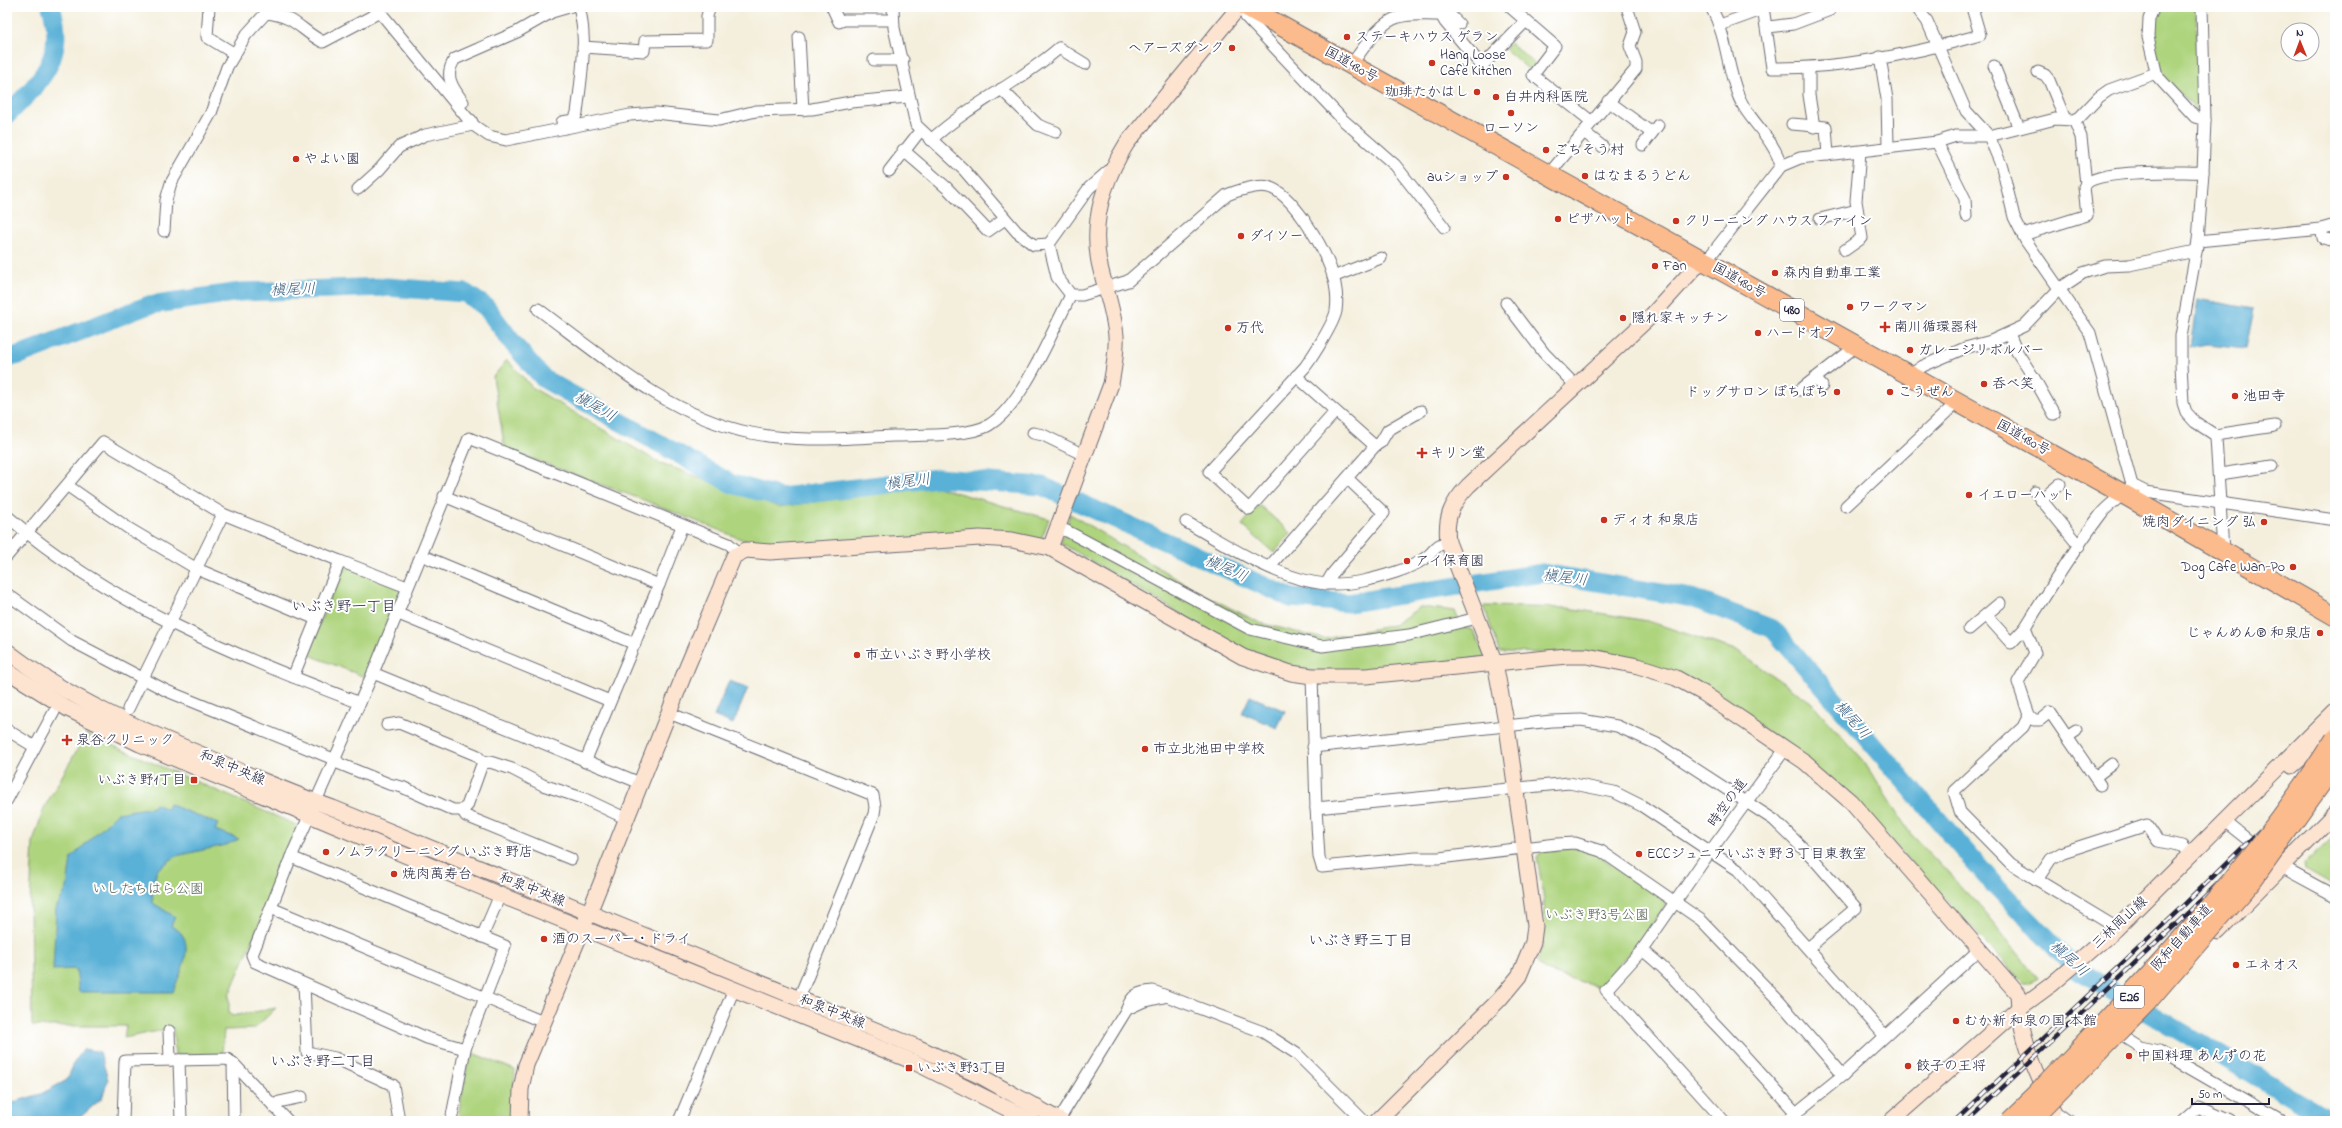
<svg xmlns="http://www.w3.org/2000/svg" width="2342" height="1128" font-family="'Indie Flower','Klee One',sans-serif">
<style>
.green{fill:#aed47e;stroke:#687b5c}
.water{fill:#5ab1d7;stroke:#3e6a89}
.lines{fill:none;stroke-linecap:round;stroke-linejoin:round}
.river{stroke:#5ab1d7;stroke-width:19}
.street-casing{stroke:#6c6a74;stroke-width:13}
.secondary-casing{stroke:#6c6a74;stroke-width:17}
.highway-casing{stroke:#6c6a74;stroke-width:21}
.street{stroke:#fff;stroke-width:11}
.secondary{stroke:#fde4d1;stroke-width:15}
.highway{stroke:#fbbb8c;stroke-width:19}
.rail-casing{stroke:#22223b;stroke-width:4.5}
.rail{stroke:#fff;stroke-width:3;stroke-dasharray:9;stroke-linecap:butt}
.highway-bridge-casing{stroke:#6c6a74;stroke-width:21;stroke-linecap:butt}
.highway-bridge{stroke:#fbbb8c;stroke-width:19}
.poi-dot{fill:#c8321e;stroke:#fff;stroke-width:1.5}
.labels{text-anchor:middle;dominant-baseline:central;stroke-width:4;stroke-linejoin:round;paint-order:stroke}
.shield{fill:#fff;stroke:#646476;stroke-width:1}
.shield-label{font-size:13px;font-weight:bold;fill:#22223b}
.poi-label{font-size:14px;fill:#22223b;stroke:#fff;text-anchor:start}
.street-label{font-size:14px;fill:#22223b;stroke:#fff}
.park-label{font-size:14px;fill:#536052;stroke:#fff}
.water-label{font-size:15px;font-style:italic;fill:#385b79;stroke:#fff}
.neighbourhood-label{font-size:15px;fill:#22223b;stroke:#fff}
</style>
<rect width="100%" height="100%" fill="#fff"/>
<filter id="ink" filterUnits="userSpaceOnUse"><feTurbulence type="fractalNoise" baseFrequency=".025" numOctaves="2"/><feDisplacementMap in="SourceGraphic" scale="8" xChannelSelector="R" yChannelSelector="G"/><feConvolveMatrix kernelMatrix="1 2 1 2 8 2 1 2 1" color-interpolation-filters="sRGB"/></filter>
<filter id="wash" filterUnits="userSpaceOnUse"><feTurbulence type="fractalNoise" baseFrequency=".012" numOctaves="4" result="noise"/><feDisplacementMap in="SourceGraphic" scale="16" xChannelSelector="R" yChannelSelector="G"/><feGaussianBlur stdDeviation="0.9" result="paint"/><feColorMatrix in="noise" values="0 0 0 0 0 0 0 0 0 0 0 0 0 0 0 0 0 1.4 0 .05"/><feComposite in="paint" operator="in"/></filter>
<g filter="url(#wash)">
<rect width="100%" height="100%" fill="#f4efdd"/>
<g class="green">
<path d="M2159,7H2196L2200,108L2195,109L2162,75L2151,32L2152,18Z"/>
<path d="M1511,43L1535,64L1529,70L1505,49Z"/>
<path d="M507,360L533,388L658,462L779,507L934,486L1049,519L1041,540L773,548L751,543L646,501L505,449L493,377Z"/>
<path d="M1259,505L1291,533L1274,553L1242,525Z"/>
<path d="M1070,514L1195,590L1260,623L1324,639L1394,625L1420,607L1455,611L1461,627L1473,630L1486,657L1365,672L1310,671L1257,659L1061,543Z"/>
<path d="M343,565L402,587L365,677L307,654Z"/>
<path d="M1484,606L1568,608L1648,621L1735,650L1811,702L1864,762L1910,833L1982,909L2038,978L2030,984H2024L1853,799L1751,719L1607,654L1499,652Z"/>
<path d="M86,734L301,827L229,995V1012L232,1016L276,1008L254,1029L224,1030L222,1054L175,1055L173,1028L124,1038L126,1026H32L30,904L33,842L44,808Z"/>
<path d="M2335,835V887L2306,870L2305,864Z"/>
<path d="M1577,848L1598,855L1665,899L1666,905L1636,946L1598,987L1546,971L1537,963C1550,922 1544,898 1537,857L1542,851Z"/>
<path d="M470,1052L515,1070L512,1121H457Z"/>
</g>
<g class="water">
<path d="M2198,299L2254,309L2246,348L2208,344L2191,347Z"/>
<path d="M729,681L748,688L733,724L714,716Z"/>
<path d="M1250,696L1285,711L1277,728L1242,713Z"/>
<path d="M155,804L167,809L169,804L218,824L215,830L239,839L226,845L176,856L157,870L152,890L153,903L175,917L171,926C174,928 179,930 181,933C194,949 179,975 173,992H79L76,969L53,970L56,908L67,888L71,858L117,813L153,807Z"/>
<path d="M84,1049L100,1052L108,1080L102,1098L76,1121H7V1104L41,1094L67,1080L75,1061Z"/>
</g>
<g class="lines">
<g class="river">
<path d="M7,115C39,83 68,57 51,7"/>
<path d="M7,358L19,355L149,305L240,292L387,287L465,293L486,307L515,346L544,379L732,484L781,497L938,478L1042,486L1291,598L1348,603L1543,573L1692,598L1773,629L1992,882L2077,970L2331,1121"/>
</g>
</g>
</g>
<g filter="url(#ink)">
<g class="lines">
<g class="street-casing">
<g id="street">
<path d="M209,7L207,37L235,54"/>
<path d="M832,7L839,22L844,20H893"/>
<path d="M893,7L894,28L916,125L964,170L1017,232L1034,245L1049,244"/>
<path d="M1243,7L1246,17L1343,120L1395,165L1444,227"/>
<path d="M1510,7L1555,46L1533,75L1592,122"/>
<path d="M1711,7C1727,37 1726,62 1737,92C1745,118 1774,137 1781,166"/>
<path d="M1763,7L1772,68C1842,69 1913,54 1980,35L1973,11L1976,7"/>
<path d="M1916,7L1927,21L1966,111L1989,136L2002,167L2014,217L2026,241L2090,333L2132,485C2124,497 2110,502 2101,514C2074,550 2049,589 2025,628L2035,653L2018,682L2029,715L2023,727L1954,791L1960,812L2011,864L2117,928"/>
<path d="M2154,7L2149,19L2148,37L2157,76L2195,117L2205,120"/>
<path d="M2202,7L2205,120L2203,172L2198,241L2181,336V364L2183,403L2186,412L2195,422L2215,435L2216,438L2223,551"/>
<path d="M1449,14L1459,24"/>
<path d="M1441,15L1445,22L1482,66L1526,21"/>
<path d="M1720,25L1764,9"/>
<path d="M1768,27L1793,24L1830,10"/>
<path d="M799,37L803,110"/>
<path d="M583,47L644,51L645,41L707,40V16L710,7"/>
<path d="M1880,57L1887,99L1888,147"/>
<path d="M874,60H903"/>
<path d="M1351,65C1363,49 1379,22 1399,17C1415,12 1432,17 1449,14L1443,7"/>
<path d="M1994,66L2019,128"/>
<path d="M1809,68V95L1814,127"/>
<path d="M2038,72L2045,75L2049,80L2065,119"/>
<path d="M1001,89L1038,125L1056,132"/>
<path d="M1608,101L1652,133"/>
<path d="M463,102C453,88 443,76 455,59L517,32L552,12L569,7"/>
<path d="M2074,120L2081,137L2086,184"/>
<path d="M562,122L574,120L577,113C581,78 588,41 579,7"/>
<path d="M1792,124L1826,127L1828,155"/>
<path d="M1584,132L1603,147"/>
<path d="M931,140C970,104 1019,83 1059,48L1085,64"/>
<path d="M1937,142L1965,199L1966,216"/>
<path d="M1643,145L1658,125"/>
<path d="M903,150L947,188L988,231L1005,219"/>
<path d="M1112,168L1089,188L1049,244L1057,277L1071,295H1082L1128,281L1227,195C1236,191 1259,184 1268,187C1291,192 1322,245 1330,267C1335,280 1338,297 1336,311C1334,323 1313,356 1305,367L1209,472L1249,509L1335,412"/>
<path d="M889,171L920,131"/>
<path d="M1548,175L1636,69V62L1630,46L1635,32L1627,7"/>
<path d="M358,189L379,170L399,147L425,135L473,125L471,120"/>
<path d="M1820,219L1857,210"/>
<path d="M2321,229L2323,238L2335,241"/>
<path d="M164,231L166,200L171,183L211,113L227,67L246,35L266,13C296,16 300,30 323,42L380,12L473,125L489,136L506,140L630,115L656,113L719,120L756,111L812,109L851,102L908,97"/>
<path d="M2023,235L2087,215L2084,187C2092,168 2183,173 2203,172"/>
<path d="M2198,241L2321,229L2335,225"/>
<path d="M1845,250L1862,238L1856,201L1860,152"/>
<path d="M1702,260L1710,256L1781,166L1800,158L1937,142L1956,136H1989L2055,119L2073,120L2079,118L2099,97L2109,90L2156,73"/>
<path d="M1333,277L1381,258"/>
<path d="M1506,303L1544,353L1576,386"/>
<path d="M538,309C603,357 669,416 751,433C797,443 846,438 893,436C918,435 968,437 989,425C1023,405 1052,331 1071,295"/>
<path d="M2009,334L2017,352L2034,378L2054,414"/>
<path d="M1910,375L1923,366L1965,348L1991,341L2024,326L2059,289L2083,273L2105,266L2129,265L2196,251"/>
<path d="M1815,378L1822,386"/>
<path d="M1800,390L1850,351L1854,344"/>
<path d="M1033,433L1043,435L1084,455"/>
<path d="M2215,435L2275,426"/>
<path d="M1375,446L1381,442L1388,430L1421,411"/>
<path d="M2220,474L2272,466"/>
<path d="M2132,485L2146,492L2335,520"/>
<path d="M68,486L128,528L197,569L316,619"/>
<path d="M2035,492L2079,546"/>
<path d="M444,496L659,585L682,526"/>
<path d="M2041,500L2060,484"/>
<path d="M1846,506L1952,407L1956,401"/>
<path d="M7,516C109,605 235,655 360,703"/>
<path d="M1186,522C1227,545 1280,581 1328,584C1352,585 1374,579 1396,572C1406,569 1421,562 1429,555C1436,548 1437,544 1448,542"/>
<path d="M1056,529L1067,531L1250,629L1322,646L1409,635L1469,620L1477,616"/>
<path d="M421,555L635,644"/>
<path d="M7,556L103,442L223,514L340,561L293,677"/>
<path d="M340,561L407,587"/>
<path d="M1269,567L1375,446L1296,376"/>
<path d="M1326,584L1332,574L1384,513L1348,479"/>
<path d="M7,594L72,641L167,691L336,760L340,764L389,784L402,787L453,810H462L467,806L481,767L484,763L490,762L512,769L543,785L585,799L625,818"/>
<path d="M396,613L610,701"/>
<path d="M1986,615L2011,643L2025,628"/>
<path d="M1969,629L2000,603"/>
<path d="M373,673L640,783"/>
<path d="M1312,676L1316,808L1319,857L1322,867L1416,858H1439L1557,844L1575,843L1601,851L1701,920L1779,1001L1843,1075"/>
<path d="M128,709L223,514"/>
<path d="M669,713L873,795L875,807L874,814L799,998"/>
<path d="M2029,715L2034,720H2040L2050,712L2100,785"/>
<path d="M387,725L399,723L476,755L484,763"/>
<path d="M7,730L35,747L7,800"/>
<path d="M2067,737L2076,731"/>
<path d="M35,747L54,712"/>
<path d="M1313,747L1552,721L1581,720L1617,726L1657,744L1774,820L1811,856L1856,908L1808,948"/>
<path d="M585,762L659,585"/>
<path d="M2095,777L2112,764"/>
<path d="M1316,808L1569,783L1614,792L1642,806L1738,870L1885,1036"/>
<path d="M462,810L466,816L571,859"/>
<path d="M2223,820L2262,851"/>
<path d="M291,857L505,946L465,1049L451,1121"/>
<path d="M2276,864L2335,896"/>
<path d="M2037,880L2051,859L2063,852L2147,825L2158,841L2183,846L2190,854"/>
<path d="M271,908L543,1022"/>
<path d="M482,937L500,895"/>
<path d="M1642,950C1670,971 1691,999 1715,1024C1743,1053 1769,1083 1796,1113"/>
<path d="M304,984L307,1052L335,1058L393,1085L399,1121"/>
<path d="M1127,1009L1142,1002L1164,997"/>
<path d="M169,1031L170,1060"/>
<path d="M2121,1035L2140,1047L2160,1051L2281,1121"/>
<path d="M465,1049L427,1038L255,962L252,955L291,857L373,673L469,438L729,544L738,552"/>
<path d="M179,1060L181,1121"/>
<path d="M233,1063L234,1121"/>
<path d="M274,1107L279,1102L302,1097"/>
<path d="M2055,1110L2070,1121"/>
<path d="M1059,1120L1127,1009C1131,995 1138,992 1153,991L1263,1032L1297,1054L1364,1121"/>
<path d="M123,1121L125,1061L227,1059L233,1063L288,1121"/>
<path d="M679,1121L734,989"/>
<path d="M1724,1121L1606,990L1642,950L1709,853L1786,748"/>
<path d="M1786,1121L1843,1075L1980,949"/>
<path d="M2182,1121L2198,1107L2229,1121"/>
</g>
</g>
<g class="secondary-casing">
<g id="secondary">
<path d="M1050,548L1111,384C1114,368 1117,352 1116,336C1114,310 1104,286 1099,262C1091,220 1105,178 1127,143L1239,7"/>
<path d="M7,651C67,698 140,729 210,758C251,776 291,793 333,808L917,1047L982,1077L1061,1121"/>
<path d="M7,671L68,709L140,744L500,895L912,1061L1032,1121"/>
<path d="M2292,766L2335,728"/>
<path d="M2218,932L2335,813"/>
<path d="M520,1121L521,1089L526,1065L589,913L687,667L734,556L746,550L770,552L980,538L1012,540L1050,548L1243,657L1291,673L1312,676H1366L1567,656H1587L1638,666L1676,678L1703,693L1805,762L1851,802L2018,994C2019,1034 2036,1075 2055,1110"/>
<path d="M1377,1121L1499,1000L1519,976L1533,942L1535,926L1507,727L1495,663L1448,542C1445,518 1451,504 1468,486L1652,315L1702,260"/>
<path d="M1891,1121L2018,1009L2051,985L2117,928L2335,711"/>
</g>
</g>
<g class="highway-casing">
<path id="highway" d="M1247,7L2125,495L2335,616"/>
</g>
<use href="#street" class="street"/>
<use href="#secondary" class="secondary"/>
<use href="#highway" class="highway"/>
<g class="rail-casing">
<g id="rail">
<path d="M1955,1121L2184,905L2335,757"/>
<path d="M1967,1121L2190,911L2335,769"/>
</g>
</g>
<use href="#rail" class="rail"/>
<g class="highway-bridge-casing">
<g id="highway-bridge">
<path d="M2009,1121L2037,1094C2143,982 2253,870 2335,738"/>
<path d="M2031,1121L2147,1002L2253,879L2335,764"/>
</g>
</g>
<use href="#highway-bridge" class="highway-bridge"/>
</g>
</g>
<g class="poi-dot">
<circle cx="1347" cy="37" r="4"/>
<circle cx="1232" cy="48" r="4"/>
<circle cx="1432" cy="63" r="4"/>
<circle cx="1477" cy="92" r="4"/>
<circle cx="1496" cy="97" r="4"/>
<circle cx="1511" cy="113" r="4"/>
<circle cx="1546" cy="150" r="4"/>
<circle cx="296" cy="159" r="4"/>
<circle cx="1585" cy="176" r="4"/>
<circle cx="1506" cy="177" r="4"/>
<circle cx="1558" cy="219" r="4"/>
<circle cx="1676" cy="221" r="4"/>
<circle cx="1241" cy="236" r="4"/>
<circle cx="1655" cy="266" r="4"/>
<circle cx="1775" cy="273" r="4"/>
<circle cx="1850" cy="307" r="4"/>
<circle cx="1623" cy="318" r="4"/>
<path d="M1883 321h4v4h4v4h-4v4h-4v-4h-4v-4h4z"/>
<circle cx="1228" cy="328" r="4"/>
<circle cx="1758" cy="333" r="4"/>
<circle cx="1910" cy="350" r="4"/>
<circle cx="1984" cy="384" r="4"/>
<circle cx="1837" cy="392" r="4"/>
<circle cx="1890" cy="392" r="4"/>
<circle cx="2235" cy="396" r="4"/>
<path d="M1420 447h4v4h4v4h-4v4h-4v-4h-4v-4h4z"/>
<circle cx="1969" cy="495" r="4"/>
<circle cx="1604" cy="520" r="4"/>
<circle cx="2264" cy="522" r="4"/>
<circle cx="1407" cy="561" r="4"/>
<circle cx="2293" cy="567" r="4"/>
<circle cx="2320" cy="633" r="4"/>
<circle cx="857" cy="655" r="4"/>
<path d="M65 734h4v4h4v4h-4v4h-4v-4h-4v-4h4z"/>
<circle cx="1145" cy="749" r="4"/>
<rect x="190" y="776" width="8" height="8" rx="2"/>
<circle cx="326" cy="852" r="4"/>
<circle cx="1639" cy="854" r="4"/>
<circle cx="394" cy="874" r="4"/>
<circle cx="544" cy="939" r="4"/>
<circle cx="2236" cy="965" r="4"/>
<circle cx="1956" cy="1021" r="4"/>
<circle cx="2129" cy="1056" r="4"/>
<circle cx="1908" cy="1066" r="4"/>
<rect x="905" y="1064" width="8" height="8" rx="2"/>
</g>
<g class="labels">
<g class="shield">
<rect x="1780" y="299" width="24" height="22" rx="3"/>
<rect x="2114" y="986" width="30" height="22" rx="3"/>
</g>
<g class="shield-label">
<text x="1792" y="310">480</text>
<text x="2129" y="997">E26</text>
</g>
<g class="poi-label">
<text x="1355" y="37">ステーキハウス ゲラン</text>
<text x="1224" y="48" text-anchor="end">ヘアーズダンク</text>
<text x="1440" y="55">Hang Loose<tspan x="1440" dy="16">Cafe Kitchen</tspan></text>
<text x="1469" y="92" text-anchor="end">珈琲たかはし</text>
<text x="1504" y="97">白井内科医院</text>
<text x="1511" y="128" text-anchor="middle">ローソン</text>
<text x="1554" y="150">ごちそう村</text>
<text x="304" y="159">やよい園</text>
<text x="1593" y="176">はなまるうどん</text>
<text x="1498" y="177" text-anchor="end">auショップ</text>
<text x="1566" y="219">ピザハット</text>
<text x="1684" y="221">クリーニング ハウス ファイン</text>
<text x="1249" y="236">ダイソー</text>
<text x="1663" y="266">Fan</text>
<text x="1783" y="273">森内自動車工業</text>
<text x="1858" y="307">ワークマン</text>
<text x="1631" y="318">隠れ家キッチン</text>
<text x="1894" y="327">南川循環器科</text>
<text x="1236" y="328">万代</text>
<text x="1766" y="333">ハードオフ</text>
<text x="1918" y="350">ガレージリボルバー</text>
<text x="1992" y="384">呑べ笑</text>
<text x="1829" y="392" text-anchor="end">ドッグサロン ぽちぽち</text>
<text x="1898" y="392">こうぜん</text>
<text x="2243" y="396">池田寺</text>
<text x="1430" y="453">キリン堂</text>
<text x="1977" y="495">イエローハット</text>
<text x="1612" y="520">ディオ 和泉店</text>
<text x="2256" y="522" text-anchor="end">焼肉ダイニング 弘</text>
<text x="1415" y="561">アイ保育園</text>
<text x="2285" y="567" text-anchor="end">Dog Cafe Wan-Po</text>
<text x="2312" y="633" text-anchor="end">じゃんめん® 和泉店</text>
<text x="865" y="655">市立いぶき野小学校</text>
<text x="76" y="740">泉谷クリニック</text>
<text x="1153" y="749">市立北池田中学校</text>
<text x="186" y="780" text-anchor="end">いぶき野1丁目</text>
<text x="334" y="852">ノムラクリーニング いぶき野店</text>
<text x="1647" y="854">ECCジュニアいぶき野３丁目東教室</text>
<text x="402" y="874">焼肉萬寿台</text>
<text x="552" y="939">酒のスーパー・ドライ</text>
<text x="2244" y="965">エネオス</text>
<text x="1964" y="1021">むか新 和泉の国 本館</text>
<text x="2137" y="1056">中国料理 あんずの花</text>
<text x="1916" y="1066">餃子の王将</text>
<text x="917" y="1068">いぶき野3丁目</text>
</g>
<g class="street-label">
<text transform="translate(1351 65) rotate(29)">国道480号</text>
<text transform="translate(1739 281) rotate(29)">国道480号</text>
<text transform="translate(2023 438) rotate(29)">国道480号</text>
<text transform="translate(232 768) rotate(23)">和泉中央線</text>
<text transform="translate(1728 803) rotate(-54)">時空の道</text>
<text transform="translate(532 890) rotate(22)">和泉中央線</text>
<text transform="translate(2120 923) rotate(-43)">三林岡山線</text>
<text transform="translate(2182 938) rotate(-48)">阪和自動車道</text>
<text transform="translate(832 1012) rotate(22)">和泉中央線</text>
</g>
<g class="park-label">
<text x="148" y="889">いしたちはら公園</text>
<text x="1597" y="915">いぶき野3号公園</text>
</g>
<g class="water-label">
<text transform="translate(293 290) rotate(-2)">槇尾川</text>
<text transform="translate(595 407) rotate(29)">槇尾川</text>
<text transform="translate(908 482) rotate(-7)">槇尾川</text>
<text transform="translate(1226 569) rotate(24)">槇尾川</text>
<text transform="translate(1565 578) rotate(7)">槇尾川</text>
<text transform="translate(1852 720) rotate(49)">槇尾川</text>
<text transform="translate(2069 959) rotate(42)">槇尾川</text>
</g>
<g class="neighbourhood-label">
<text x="344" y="607">いぶき野一丁目</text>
<text x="1361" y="941">いぶき野三丁目</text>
<text x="323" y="1062">いぶき野二丁目</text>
</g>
</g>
<rect width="2342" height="1128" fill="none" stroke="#fff" stroke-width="24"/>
<g transform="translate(2300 42) rotate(359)"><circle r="19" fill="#ffffff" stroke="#a7a7b1"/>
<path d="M0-3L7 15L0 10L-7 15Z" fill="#c8321e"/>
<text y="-6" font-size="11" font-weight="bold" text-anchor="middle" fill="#22223b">N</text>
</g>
<path d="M2192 1098v6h77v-6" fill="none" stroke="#22223b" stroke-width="2"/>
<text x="2198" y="1098" font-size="12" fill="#22223b" stroke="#ffffff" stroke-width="3" paint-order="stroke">50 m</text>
</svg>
